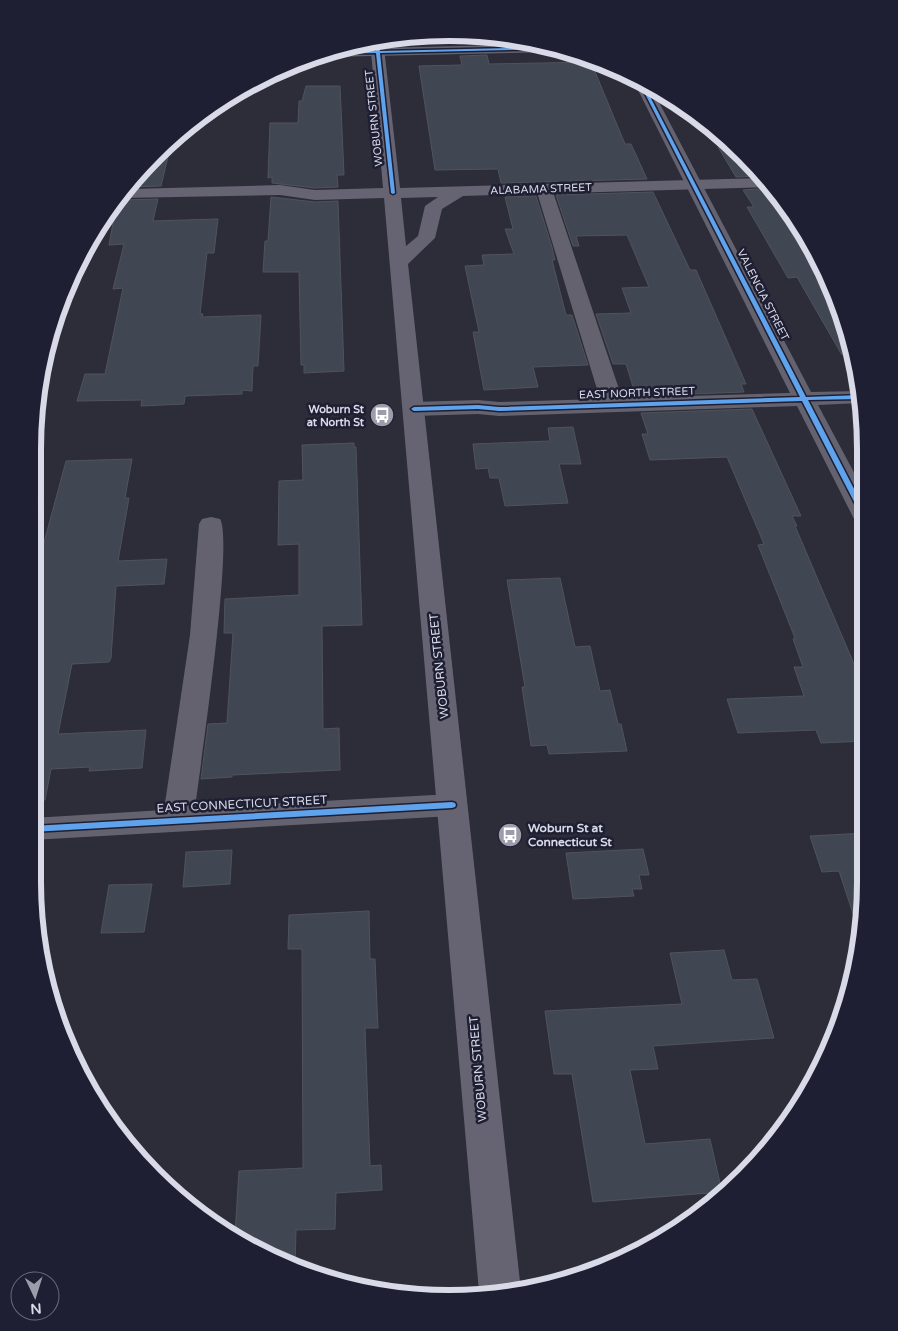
<svg xmlns="http://www.w3.org/2000/svg" width="898" height="1331" font-family="'Varela Round',sans-serif">
<style>
.building{fill:#404652;stroke:#50535c}
.lines{fill:none;stroke-linecap:round;stroke-linejoin:round}
.minor{fill:#64626e;fill-rule:evenodd}
.major{fill:#666372;fill-rule:evenodd}
.cycleway-casing{stroke:#1e1f33;stroke-width:3}
.cycleway{fill:#60a3ed;fill-rule:evenodd}
.labels{text-anchor:middle;dominant-baseline:central;stroke-width:5;stroke-linejoin:round;paint-order:stroke}
.far-street-label{font-size:11px;fill:#d8dae8;stroke:#1e1f33}
.far-poi-label{font-size:11px;font-weight:bold;fill:#d8dae8;stroke:#1e1f33;text-anchor:end}
.street-label{font-size:12px;fill:#d8dae8;stroke:#1e1f33}
.poi-label{font-size:12px;font-weight:bold;fill:#d8dae8;stroke:#1e1f33;text-anchor:start}
.rim{fill:none;stroke:#d8dae8;stroke-width:6}
</style>
<rect width="100%" height="100%" fill="#2c2d38"/>
<g class="building">
<path d="M455,33L481,36L484,44H457Z"/>
<path d="M487,55L489,64L591,62L625,144H631L647,179L501,183L498,169L435,170L419,66L462,65L460,56Z"/>
<path d="M306,86H340L344,175H337L338,187L315,188L272,183V177L268,178L270,123H298L299,101H302Z"/>
<path d="M172,140L161,186L131,187L154,155Z"/>
<path d="M727,141L743,154L761,176L736,177L718,147Z"/>
<path d="M771,188L795,217L834,289L852,350L842,355L797,277L788,278L747,207H754L743,190Z"/>
<path d="M653,192L690,270H696L746,384H741L744,392L636,396L626,364H613L596,314L631,313L622,288L649,287L627,235L576,236L579,246H573L556,195Z"/>
<path d="M536,196L552,247L555,260H552L566,315H572L588,365L533,367L538,387L484,390L473,332H479L465,266L484,265L482,255L514,254L505,229H513L505,197Z"/>
<path d="M271,197L315,202L338,201L344,371L304,373V365H301L299,272H263L265,241H268Z"/>
<path d="M158,199L153,221L218,219L214,253H207L200,314H203L202,317L261,315L258,366H253L252,391L242,390V394L185,396L184,404L141,406L142,400L77,401L85,374H105L123,288L113,289L124,244L109,245L116,207L122,200Z"/>
<path d="M752,409L801,516H792L797,526H795L866,692V741L821,743L816,730L738,733L727,699L804,696L794,667H803L793,639L795,638L758,545L764,544L727,457L650,460L642,434H648L641,413Z"/>
<path d="M573,427L581,464H559L568,503L505,506L499,478H490L488,468L476,469L473,444L550,441L548,428Z"/>
<path d="M354,443V447H356L362,625L322,626L323,729L339,728L340,770L232,775V777L201,779L208,724L227,723L233,633H224L225,599L299,595V544L278,545L279,481L303,480L302,445Z"/>
<path d="M132,459L125,498H129L118,561L167,559L164,584L116,586L111,658L109,662L72,664L58,734L146,730L142,768L89,771L90,767L51,769L45,800L32,799V587L66,461Z"/>
<path d="M560,578L575,647L590,646L600,691L610,690L618,724H621L627,751L549,754L547,745L531,746L522,687H525L507,580Z"/>
<path d="M866,833V882L860,935L839,871L822,872L810,836Z"/>
<path d="M643,849L649,875H639L642,889H632L634,896L573,899L566,853Z"/>
<path d="M232,850L230,884L183,887L186,852Z"/>
<path d="M152,884L144,932L101,933L109,885Z"/>
<path d="M369,911L370,959H375L378,1028H365L370,1166L381,1165L382,1190L336,1193L335,1229L296,1230L295,1268L235,1235L239,1171L303,1168L302,949H288L289,915Z"/>
<path d="M724,950L732,980L757,979L774,1038L653,1046L658,1069L630,1070L645,1144L710,1139L722,1192L593,1202L572,1074H554L545,1011L682,1004L670,953Z"/>
</g>
<g class="lines">
<g class="minor">
<path d="M542,44L561,50L556,52L326,57L320,55L341,49Z"/>
<path d="M636,79L651,87L811,392L860,391L861,403L818,405L866,495V526L857,524L854,519L797,406L499,416L478,414L414,416L406,414L403,409L406,404L414,402L478,400L499,402L600,399L536,189L538,185H550L552,189L622,398L790,393L634,82Z"/>
<path d="M211,517L220,519C234,540 200,769 195,808L452,794L463,797L467,805L463,813L452,816L32,840V818L164,810L190,635L199,524L202,519Z"/>
</g>
<path class="major" d="M383,39L400,188L763,178L770,187L463,196L442,209L435,238L408,264L521,1291L480,1294L479,1292L384,198L315,200L280,195L123,198L130,189L280,185L315,190L383,188L370,40ZM438,197L425,206L418,236L406,246L401,198Z"/>
<g class="cycleway-casing">
<g id="cycleway">
<path d="M378,39L380,51L552,47L557,49L380,53L395,193L393,194L391,193L376,53L325,54L331,52L376,51L375,40Z"/>
<path d="M640,81L643,83L806,397L860,395V399L808,400L866,512V521L863,519L802,401L499,411L478,409L414,411L411,409L414,407L478,405L499,407L800,397L639,82Z"/>
<path d="M452,802L455,803L456,805L455,807L452,808L32,832V826Z"/>
</g>
</g>
<use href="#cycleway" class="cycleway"/>
</g>
<defs>
<g id="bus-disc" transform="scale(1.25)"><circle r="9.5" fill="#9c9daa" stroke="#1e1f33"/><path d="M-5-6H5V4H4V6H2V4H-2V6H-4V4H-5ZM-3.5-4V0h7V-4ZM-3.5 1.2v1.5H-2V1.2ZM2 1.2v1.5H3.5V1.2Z" fill="#fff"/></g>
</defs>
<g fill-rule="evenodd">
<use href="#bus-disc" x="382" y="415"/>
<use href="#bus-disc" x="510" y="835"/>
</g>
<g class="labels">
<g class="far-street-label">
<text transform="translate(374 118) rotate(-96)">WOBURN STREET</text>
<text transform="translate(541 189) rotate(-2)">ALABAMA STREET</text>
<text transform="translate(763 295) rotate(63)">VALENCIA STREET</text>
<text transform="translate(637 393) rotate(-2)">EAST NORTH STREET</text>
</g>
<g class="far-poi-label">
<text x="364" y="409">Woburn St<tspan x="364" dy="13">at North St</tspan></text>
</g>
<g class="street-label">
<text transform="translate(439 666) rotate(-96)">WOBURN STREET</text>
<text transform="translate(242 804) rotate(-3)">EAST CONNECTICUT STREET</text>
<text transform="translate(478 1069) rotate(-95)">WOBURN STREET</text>
</g>
<g class="poi-label">
<text x="528" y="828">Woburn St at<tspan x="528" dy="14">Connecticut St</tspan></text>
</g>
</g>
<path d="M0 0H898V1331H0ZM449 41H449A408 408 0 0 1 857 449V882A408 408 0 0 1 449 1290H449A408 408 0 0 1 41 882V449A408 408 0 0 1 449 41Z" fill="#1e1f33" fill-rule="evenodd"/>
<path class="rim" d="M449 41H449A408 408 0 0 1 857 449V882A408 408 0 0 1 449 1290H449A408 408 0 0 1 41 882V449A408 408 0 0 1 449 41Z"/>
<g transform="translate(35 1296) rotate(176)"><circle r="24" fill="#1e1f33" stroke="#686a7b"/>
<path d="M0-4L9 19L0 12L-9 19Z" fill="#9c9daa"/>
<text y="-8" font-size="14" font-weight="bold" text-anchor="middle" fill="#d8dae8">N</text>
</g>
</svg>
